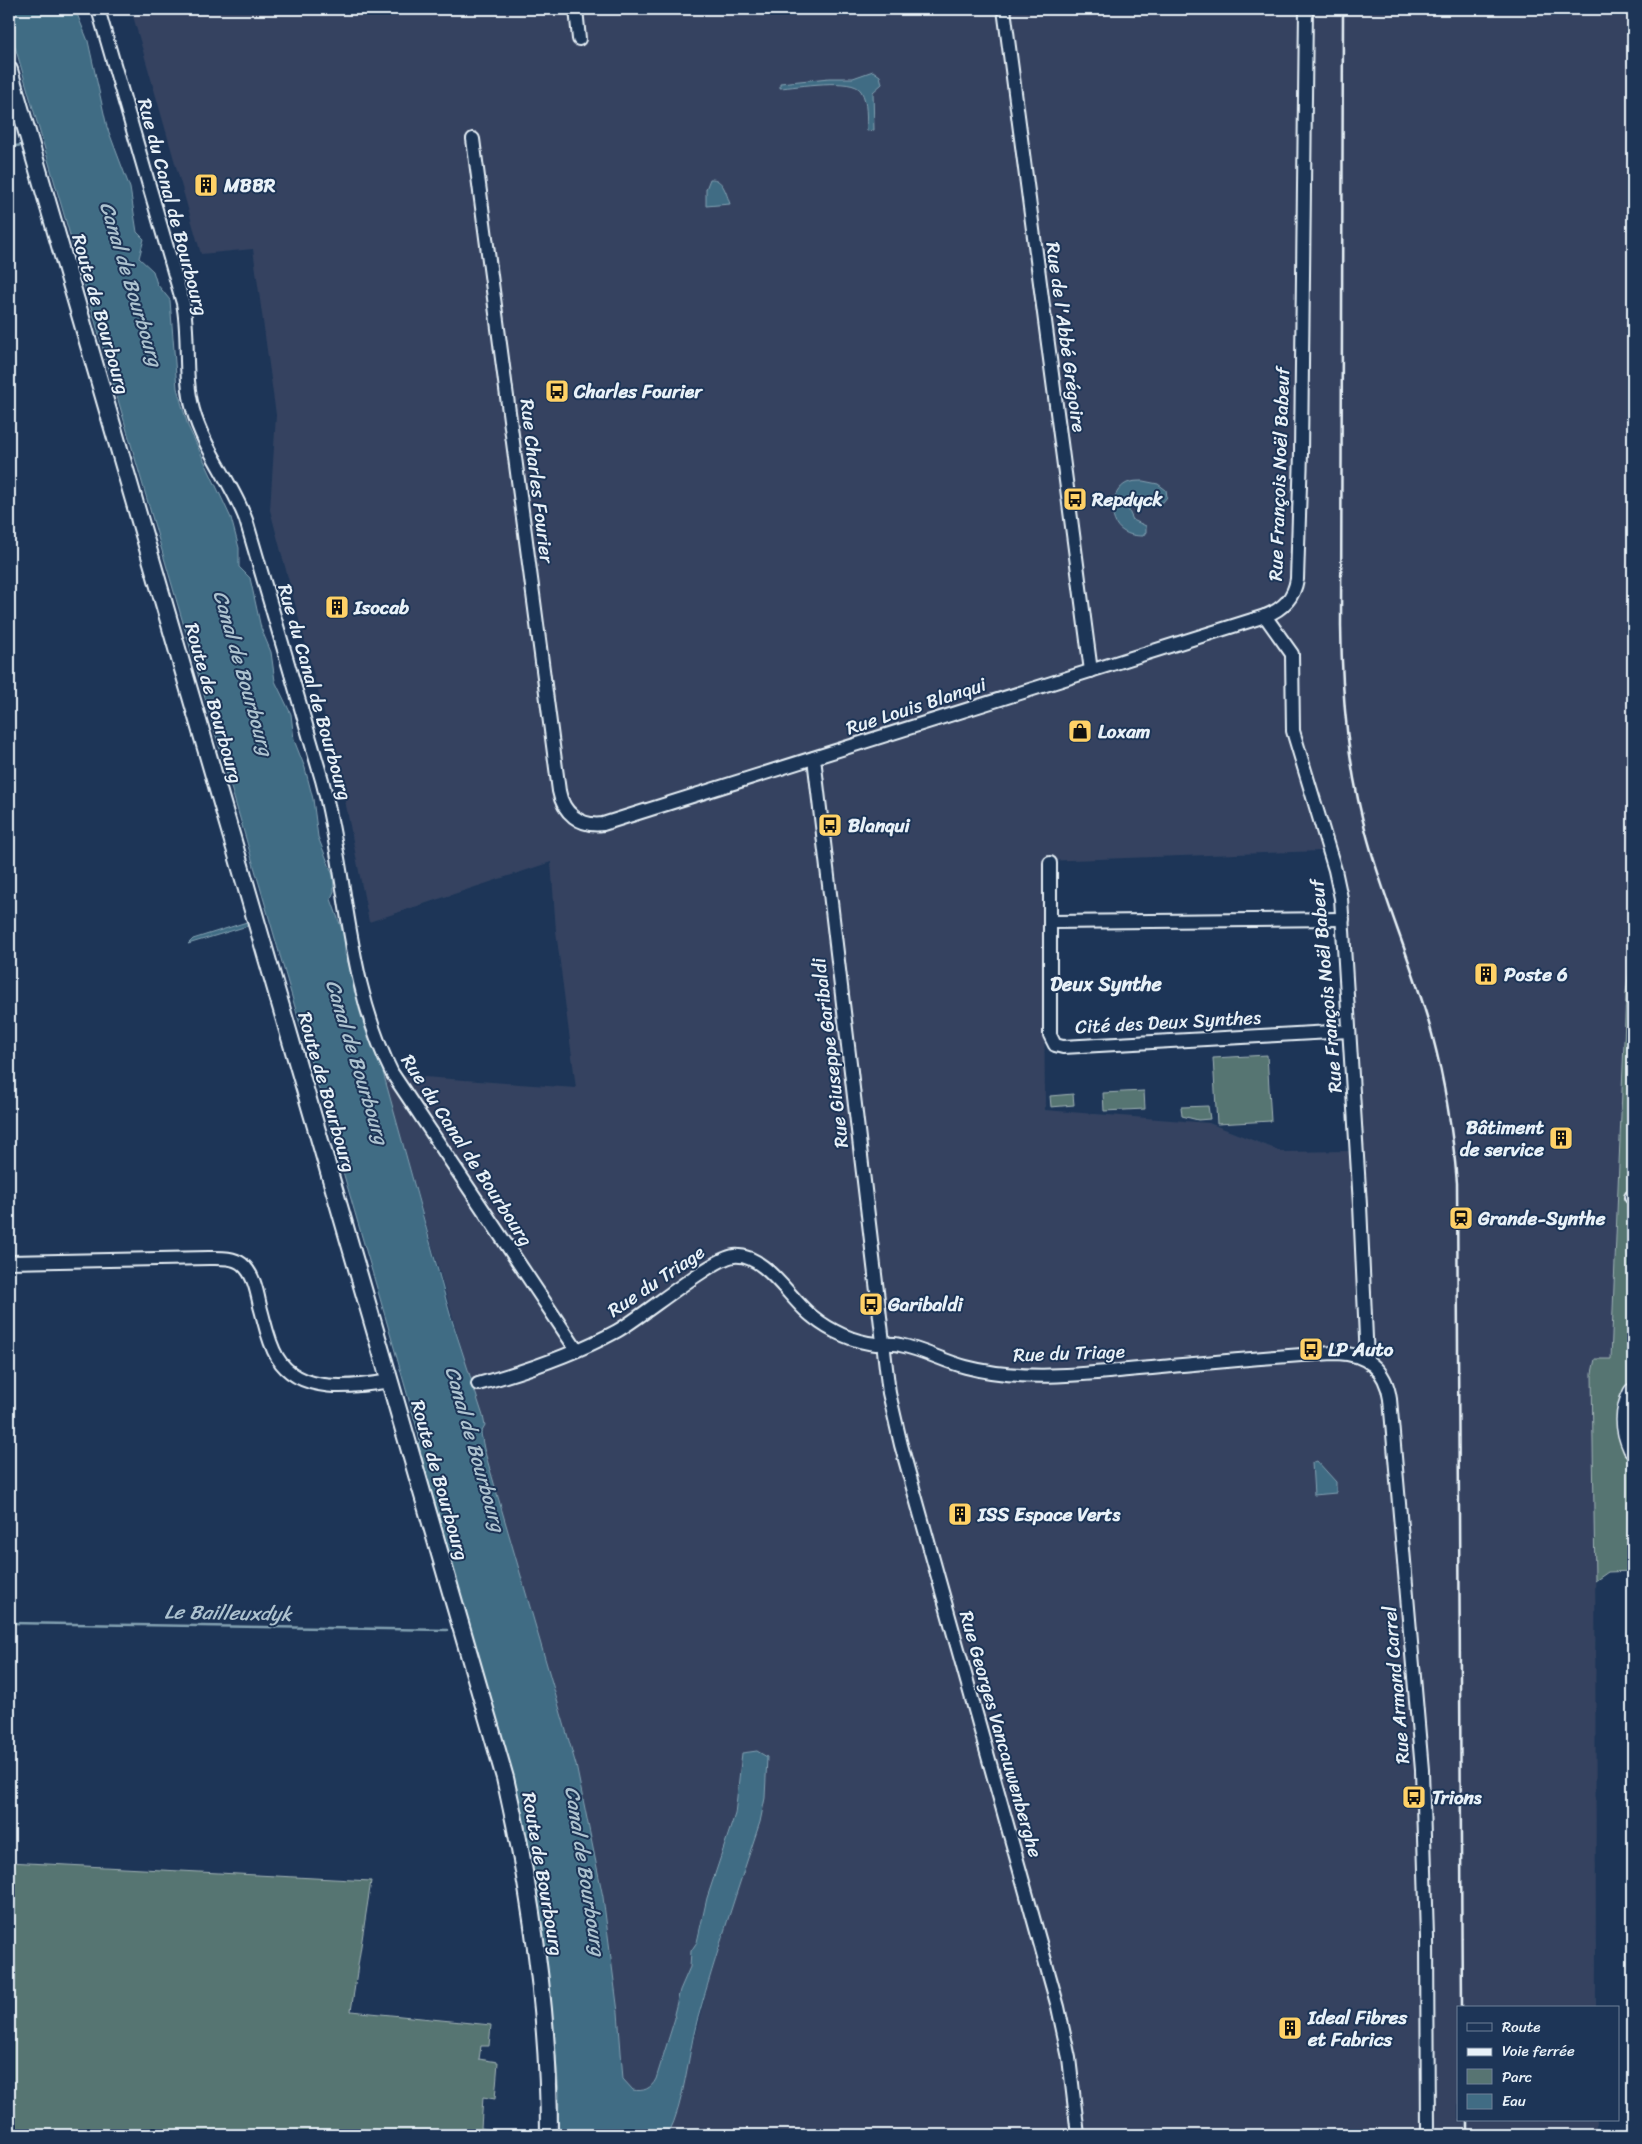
<svg xmlns="http://www.w3.org/2000/svg" width="1642" height="2144" font-family="Sriracha,sans-serif">
<style>
.built{fill:#344361;fill-rule:evenodd}
.green{fill:#577472;stroke:#a0b2b5}
.water{fill:#406c84;stroke:#83a1b2}
.lines{fill:none;stroke-linecap:round;stroke-linejoin:round}
.stream{stroke:#83a1b2;stroke-width:2.5}
.minor-casing{stroke:#e8f1f8;stroke-width:16}
.major-casing{stroke:#e8f1f8;stroke-width:20}
.highway-casing{stroke:#e8f1f8;stroke-width:22}
.minor{stroke:#1d3557;stroke-width:12}
.major{stroke:#1d3557;stroke-width:16}
.highway{stroke:#1d3557;stroke-width:19}
.rail{stroke:#e8f1f8;stroke-width:2.5}
.labels{text-anchor:middle;dominant-baseline:central;stroke-width:4;stroke-linejoin:round;paint-order:stroke}
.poi-label{font-size:19px;font-weight:bold;fill:#e8f1f8;stroke:#1d3557;text-anchor:start}
.street-label{font-size:19px;fill:#e8f1f8;stroke:#1d3557}
.water-label{font-size:20px;font-style:italic;fill:#adc2cf;stroke:#1d3557}
.neighbourhood-label{font-size:20px;font-weight:bold;fill:#e8f1f8;stroke:#1d3557}
</style>
<rect width="100%" height="100%" fill="#1d3557"/>
<filter id="ink" filterUnits="userSpaceOnUse"><feTurbulence type="fractalNoise" baseFrequency=".02" numOctaves="2"/><feDisplacementMap in="SourceGraphic" scale="10" xChannelSelector="R" yChannelSelector="G"/><feConvolveMatrix kernelMatrix="1 2 1 2 8 2 1 2 1" color-interpolation-filters="sRGB"/></filter>
<g filter="url(#ink)">
<path class="built" d="M131,9H1633V937L1626,993L1611,1360L1592,1373L1595,1431L1596,2008H1458V2120H1597V2135H668L678,2109L691,2050L710,1978L765,1798L767,1757L754,1751L742,1753L735,1814L707,1898L690,1967L680,1990L675,2018L656,2079L652,2086L644,2091L633,2090L627,2087L621,2072L618,2012L603,1897L576,1765L484,1449L481,1416L383,1074L576,1088L556,931L551,862L369,922L339,770L270,510L276,415L253,249L201,254ZM1322,851L1336,904L1350,1151L1283,1152L1209,1123L1045,1110L1043,861Z"/>
<g class="green">
<path d="M1633,937V1571L1608,1572L1595,1581L1592,1373L1595,1359H1611L1626,993Z"/>
<path d="M1267,1055L1271,1121L1217,1124L1213,1058Z"/>
<path d="M1144,1091L1145,1109L1104,1111L1103,1093Z"/>
<path d="M1073,1094L1074,1105L1051,1107L1050,1096Z"/>
<path d="M1208,1106L1210,1119L1198,1120L1182,1116L1181,1107Z"/>
<path d="M9,1862L371,1881L351,2011L491,2025L489,2046H481L479,2059L498,2062L495,2099L483,2097L481,2128L529,2135H9Z"/>
</g>
<g class="water">
<path d="M9,9H75L88,41L107,127L130,188L137,232L144,239L139,258L153,271L157,284L170,300L177,388L188,426L231,518L239,548V567L250,578L261,628L271,652L275,681L291,714L294,740L305,768L313,799L318,837L333,875L334,891L331,899L345,938V954L351,971L354,991L359,999V1009L369,1041L376,1047L450,1314L483,1416L485,1426L481,1433L484,1449L576,1765L603,1897L618,2012L623,2079L633,2090C643,2092 651,2089 656,2079L675,2018L674,2014L680,1990L690,1967L691,1951L697,1942L707,1898L735,1814L742,1753L757,1751L767,1757L765,1798L760,1822C738,1888 716,1954 697,2021C687,2059 685,2101 668,2135H558L559,2093L550,1988L531,1862L513,1778L427,1476L418,1443L420,1442L418,1432L381,1302L9,26Z"/>
<path d="M873,71L880,76L882,84L873,92L874,130L867,131C866,119 868,102 861,91C853,77 796,87 780,88V83L829,78H853Z"/>
<path d="M710,179C723,178 726,193 730,204L706,206V189Z"/>
<path d="M1143,481L1158,484L1166,490L1167,497L1163,502L1157,503L1141,496L1132,500L1129,511L1133,520L1146,526V532L1143,536C1136,536 1129,535 1123,531C1107,521 1110,491 1127,483C1132,481 1138,481 1143,481Z"/>
<path d="M253,920L254,924L188,944L193,939Z"/>
<path d="M1317,1461L1336,1482V1493L1314,1495L1312,1463Z"/>
</g>
<g class="lines">
<g class="stream">
<path d="M9,147L22,145"/>
<path d="M9,1623L447,1630"/>
</g>
<g class="minor-casing">
<g id="minor">
<path d="M98,9L183,303C190,338 183,374 193,410C204,450 232,482 246,520L322,780C348,877 346,982 392,1073L576,1349"/>
<path d="M576,9L579,39"/>
<path d="M1004,9L1091,671"/>
<path d="M473,139L559,791C563,813 580,827 603,824L1265,616C1283,609 1294,598 1297,579L1301,453L1306,9"/>
<path d="M1265,616L1292,654L1293,731L1335,870L1341,898L1360,1205L1367,1360"/>
<path d="M814,758L889,1393L901,1445L1058,2007L1069,2058L1078,2135"/>
<path d="M1050,863V1035L1055,1045L1063,1047L1349,1031"/>
<path d="M1050,922L1343,919"/>
<path d="M1631,1197L1633,1196"/>
<path d="M9,1262L209,1258C220,1258 233,1257 242,1264C254,1274 257,1292 260,1306C265,1323 268,1342 277,1357C299,1395 354,1387 390,1381"/>
<path d="M478,1384C526,1371 573,1355 617,1331C642,1317 713,1258 734,1256C765,1253 790,1300 813,1317C830,1331 854,1342 876,1344C884,1344 892,1343 900,1345C922,1349 943,1361 966,1367C1019,1381 1074,1375 1128,1370C1197,1364 1267,1356 1337,1353C1367,1354 1386,1370 1390,1399L1422,1770L1427,1937L1428,2135"/>
</g>
</g>
<g class="major-casing">
<path id="major" d="M9,70L505,1778C532,1896 549,2014 549,2135"/>
</g>
<g class="highway-casing">
<path id="highway" d="M1633,1393C1624,1411 1624,1429 1633,1448"/>
</g>
<use href="#minor" class="minor"/>
<use href="#major" class="major"/>
<use href="#highway" class="highway"/>
<g class="rail">
<path d="M1343,9L1341,626C1342,699 1348,769 1368,840C1386,905 1414,968 1432,1034C1445,1083 1453,1133 1457,1183L1462,2008"/>
<path d="M1467,2120V2135"/>
</g>
</g>
</g>
<defs>
<g id="building-square" transform="scale(1.25)"><rect x="-9" y="-9" width="18" height="18" rx="4" fill="#ffd166" stroke="#1d3557"/><path d="M-4-6H4V6H1V3H-1V6H-4ZM-2.5-4.3h1.7v1.8h-1.7ZM.8-4.3h1.7v1.8H.8ZM-2.5-1h1.7V.8h-1.7ZM.8-1h1.7V.8H.8Z" fill="#111"/></g>
<g id="bus-square" transform="scale(1.25)"><rect x="-9" y="-9" width="18" height="18" rx="4" fill="#ffd166" stroke="#1d3557"/><path d="M-5-6H5V4H4V6H2V4H-2V6H-4V4H-5ZM-3.5-4V0h7V-4ZM-3.5 1.2v1.5H-2V1.2ZM2 1.2v1.5H3.5V1.2Z" fill="#111"/></g>
<g id="shop-square" transform="scale(1.25)"><rect x="-9" y="-9" width="18" height="18" rx="4" fill="#ffd166" stroke="#1d3557"/><path d="M-5-2.5h2.3a2.7 3.5 0 0 1 5.4 0H5L5.5 6h-11ZM-1.5-2.5h3a1.5 2.3 0 0 0-3 0Z" fill="#111"/></g>
<g id="station-square" transform="scale(1.25)"><rect x="-9" y="-9" width="18" height="18" rx="4" fill="#ffd166" stroke="#1d3557"/><path d="M-3-6H3Q5-6 5-4V2Q5 4 3 4L4.5 6H3L1.5 4h-3L-3 6H-4.5L-3 4Q-5 4-5 2V-4Q-5-6-3-6ZM-3.5-4v3h7v-3ZM-3.5 1v1.5H-2V1ZM2 1v1.5H3.5V1Z" fill="#111"/></g>
</defs>
<g fill-rule="evenodd">
<use href="#building-square" x="206" y="185"/>
<use href="#bus-square" x="557" y="391"/>
<use href="#bus-square" x="1075" y="499"/>
<use href="#building-square" x="337" y="607"/>
<use href="#shop-square" x="1080" y="731"/>
<use href="#bus-square" x="830" y="825"/>
<use href="#building-square" x="1486" y="974"/>
<use href="#building-square" x="1561" y="1138"/>
<use href="#station-square" x="1461" y="1218"/>
<use href="#bus-square" x="871" y="1304"/>
<use href="#bus-square" x="1311" y="1349"/>
<use href="#building-square" x="960" y="1514"/>
<use href="#bus-square" x="1414" y="1797"/>
<use href="#building-square" x="1290" y="2028"/>
</g>
<g class="labels">
<g class="poi-label">
<text x="224" y="185">MBBR</text>
<text x="574" y="391">Charles Fourier</text>
<text x="1092" y="499">Repdyck</text>
<text x="354" y="607">Isocab</text>
<text x="1098" y="731">Loxam</text>
<text x="848" y="825">Blanqui</text>
<text x="1504" y="974">Poste 6</text>
<text x="1544" y="1127" text-anchor="end">Bâtiment<tspan x="1544" dy="22">de service</tspan></text>
<text x="1478" y="1218">Grande-Synthe</text>
<text x="888" y="1304">Garibaldi</text>
<text x="1328" y="1349">LP Auto</text>
<text x="978" y="1514">ISS Espace Verts</text>
<text x="1432" y="1797">Trions</text>
<text x="1308" y="2017">Ideal Fibres<tspan x="1308" dy="22">et Fabrics</tspan></text>
</g>
<g class="street-label">
<text transform="translate(173 207) rotate(75)">Rue du Canal de Bourbourg</text>
<text transform="translate(101 314) rotate(74)">Route de Bourbourg</text>
<text transform="translate(1066 337) rotate(82)">Rue de l'Abbé Grégoire</text>
<text transform="translate(1279 474) rotate(-88)">Rue François Noël Babeuf</text>
<text transform="translate(537 481) rotate(83)">Rue Charles Fourier</text>
<text transform="translate(315 692) rotate(74)">Rue du Canal de Bourbourg</text>
<text transform="translate(214 703) rotate(74)">Route de Bourbourg</text>
<text transform="translate(916 706) rotate(-18)">Rue Louis Blanqui</text>
<text transform="translate(1326 986) rotate(-95)">Rue François Noël Babeuf</text>
<text transform="translate(1168 1022) rotate(-3)">Cité des Deux Synthes</text>
<text transform="translate(830 1053) rotate(-97)">Rue Giuseppe Garibaldi</text>
<text transform="translate(327 1092) rotate(74)">Route de Bourbourg</text>
<text transform="translate(467 1150) rotate(57)">Rue du Canal de Bourbourg</text>
<text transform="translate(656 1281) rotate(-34)">Rue du Triage</text>
<text transform="translate(1069 1353) rotate(-2)">Rue du Triage</text>
<text transform="translate(440 1480) rotate(74)">Route de Bourbourg</text>
<text transform="translate(1396 1685) rotate(-95)">Rue Armand Carrel</text>
<text transform="translate(1001 1734) rotate(74)">Rue Georges Vancauwenberghe</text>
<text transform="translate(543 1874) rotate(80)">Route de Bourbourg</text>
</g>
<g class="water-label">
<text transform="translate(131 284) rotate(73)">Canal de Bourbourg</text>
<text transform="translate(243 673) rotate(74)">Canal de Bourbourg</text>
<text transform="translate(357 1062) rotate(73)">Canal de Bourbourg</text>
<text transform="translate(475 1449) rotate(74)">Canal de Bourbourg</text>
<text transform="translate(228 1613) rotate(1)">Le Bailleuxdyk</text>
<text transform="translate(585 1871) rotate(81)">Canal de Bourbourg</text>
</g>
<g class="neighbourhood-label">
<text x="1106" y="984">Deux Synthe</text>
</g>
</g>
<rect width="1642" height="2144" fill="none" stroke="#1d3557" stroke-width="30"/>
<rect x="15" y="15" width="1612" height="2114" fill="none" stroke="#e8f1f8" stroke-width="2" filter="url(#ink)"/>
<rect x="1457" y="2006" width="162" height="115" fill="#1d3557" stroke="#6e8097"/>
<rect x="1467" y="2023" width="25" height="8" fill="#1d3557" stroke="#6e8097"/>
<text x="1502" y="2032" font-size="15" fill="#e8f1f8">Route</text>
<rect x="1467" y="2048" width="25" height="8" fill="#e8f1f8" stroke="#6e8097"/>
<text x="1502" y="2056" font-size="15" fill="#e8f1f8">Voie ferrée</text>
<rect x="1467" y="2069" width="25" height="15" fill="#577472" stroke="#6e8097"/>
<text x="1502" y="2082" font-size="15" fill="#e8f1f8">Parc</text>
<rect x="1467" y="2094" width="25" height="15" fill="#406c84" stroke="#6e8097"/>
<text x="1502" y="2106" font-size="15" fill="#e8f1f8">Eau</text>
</svg>
